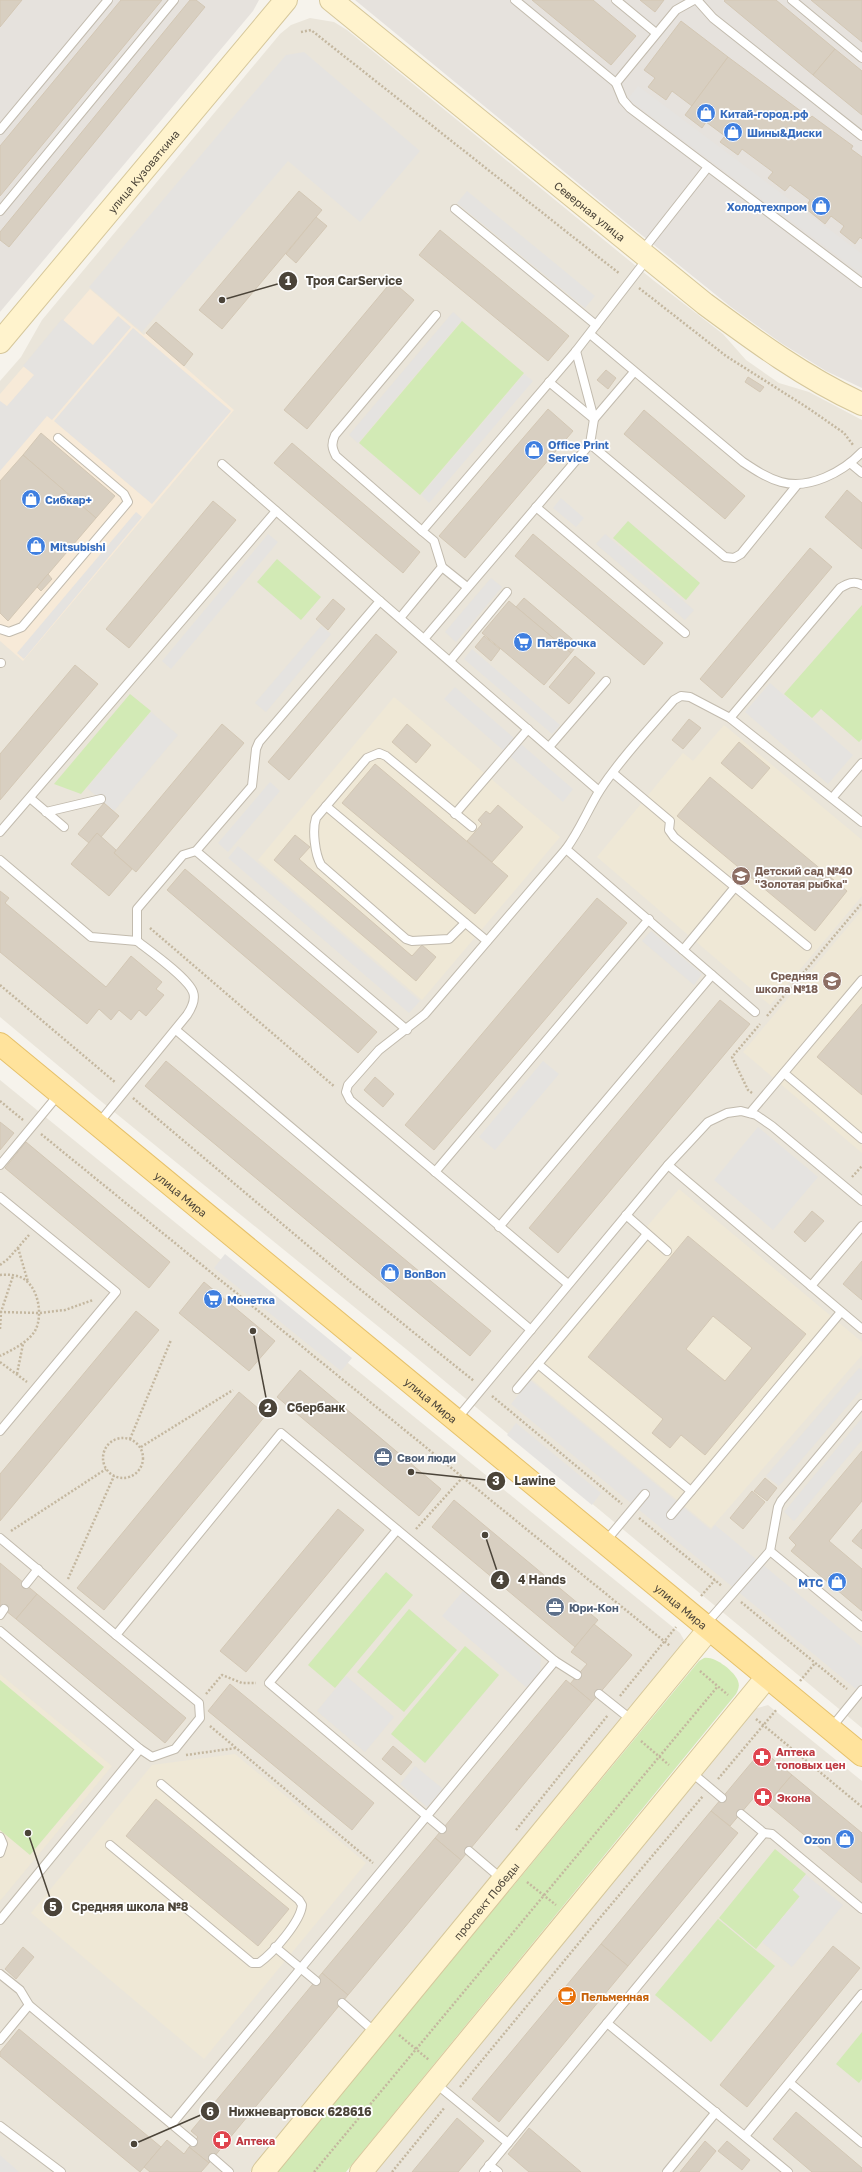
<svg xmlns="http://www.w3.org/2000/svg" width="862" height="2172" font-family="'Golos Text',sans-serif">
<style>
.residential{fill:#eae5da}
.commercial{fill:#f7ead8}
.industrial{fill:#e6e2dd}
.education{fill:#efe8d6}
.green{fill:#d2eab5}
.parking{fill:#e5e3e0}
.building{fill:#d8cfc1;stroke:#d3c7b4;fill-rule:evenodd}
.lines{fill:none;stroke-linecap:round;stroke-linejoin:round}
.service-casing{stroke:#c2bbae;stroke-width:10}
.secondary-casing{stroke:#d6c79b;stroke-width:24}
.primary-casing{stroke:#e6c16a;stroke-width:24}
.path{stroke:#c4b79f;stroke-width:2.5;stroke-dasharray:2 2;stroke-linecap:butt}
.service{stroke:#fff;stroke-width:8}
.secondary{stroke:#fff3cd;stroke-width:22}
.primary{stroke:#ffe39c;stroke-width:22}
.labels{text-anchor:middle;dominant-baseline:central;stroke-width:3.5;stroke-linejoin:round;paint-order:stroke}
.shop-label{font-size:11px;font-weight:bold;fill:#366cbe;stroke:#fff;text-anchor:start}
.street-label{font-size:11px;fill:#4b4439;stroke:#fff}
.education-label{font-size:11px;font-weight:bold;fill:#785e54;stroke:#fff;text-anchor:start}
.service-label{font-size:11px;font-weight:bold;fill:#4e5e75;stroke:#fff;text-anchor:start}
.health-label{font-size:11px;font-weight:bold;fill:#be3a42;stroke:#fff;text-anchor:start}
.food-label{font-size:11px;font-weight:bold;fill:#c56008;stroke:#fff;text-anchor:start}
.leader{fill:none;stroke:#4b4439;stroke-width:1.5}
.callout-dot{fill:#4b4439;stroke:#fff;stroke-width:1.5}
.mark-label{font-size:12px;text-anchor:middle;font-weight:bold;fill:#fff}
.callout-label{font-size:12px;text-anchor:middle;font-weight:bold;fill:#4b4439;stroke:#fff;stroke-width:3.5;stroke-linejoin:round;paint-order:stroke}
</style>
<rect width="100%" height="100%" fill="#f6f3ec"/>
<g class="residential">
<path d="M310,18L334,22L347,30L653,280L723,334L746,360L779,383L809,392L862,420V1728L406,1349L97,1098L0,1017V381L21,357L42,320L280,34L291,25Z"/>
<path d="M0,1080L680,1633L684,1640L680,1649L250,2172H0Z"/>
<path d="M768,1705L862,1781V2172H374L754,1709Z"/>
</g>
<path class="commercial" d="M90,289L144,335L146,333L234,410L23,661L0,641V394Z"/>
<g class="industrial">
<path d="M0,0H259L253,11L0,312Z"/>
<path d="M355,0H862V388L826,371L781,343L731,307L623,220Z"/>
</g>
<g class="education">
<path d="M394,697L560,837L422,1000L258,860Z"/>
<path d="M724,725L862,840V896L770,1005L597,857L683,753L693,761Z"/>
<path d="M862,910V1153L743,1052Z"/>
<path d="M679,1189L862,1342V1355L711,1528L523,1372Z"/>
<path d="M0,1674L112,1766L0,1901Z"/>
<path d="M235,1754L366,1863L204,2059L31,1913L152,1765Z"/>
</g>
<g class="green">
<path d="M462,321L524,373L420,495L359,443Z"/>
<path d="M628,521L700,583L686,600L613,538Z"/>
<path d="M277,559L321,597L301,620L257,582Z"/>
<path d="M862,605V739L859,742L821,709L812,718L784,694Z"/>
<path d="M130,694L151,711L81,794L54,784Z"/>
<path d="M386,1572L413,1595L335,1688L308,1665Z"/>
<path d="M409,1609L457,1650L404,1712L357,1672Z"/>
<path d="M465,1646L499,1675L425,1763L391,1734Z"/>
<path d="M704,1658C715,1656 734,1671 738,1681C740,1686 738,1690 736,1694L346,2172H277L699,1661Z"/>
<path d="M0,1680L104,1767L30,1855L0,1830Z"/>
<path d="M775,1849L806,1874L793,1890L800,1896L756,1949L719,1918Z"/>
<path d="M718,1919L775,1966L711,2042L655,1995Z"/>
<path d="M862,2032V2079L859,2083L836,2064Z"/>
</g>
<g class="parking">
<path d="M304,52L420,151L360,222L288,161L142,332L89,287L286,55Z"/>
<path d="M638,86L862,254V274L628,99Z"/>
<path d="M467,191L595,296L585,308L457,203Z"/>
<path d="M453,312L462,320L358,443L349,435Z"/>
<path d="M118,316L131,327L52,420L47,416L0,471V401L7,406L34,375L23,366L62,319L93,345Z"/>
<path d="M133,328L231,411L152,504L54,421Z"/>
<path d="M524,374L533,381L429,503L421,495Z"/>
<path d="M561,498L584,518L576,527L553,508Z"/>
<path d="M136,512L142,517L24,659L17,653Z"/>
<path d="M268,534L278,542L171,669L162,661Z"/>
<path d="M605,534L694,610L685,620L596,544Z"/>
<path d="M491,578L502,587L456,642L445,632Z"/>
<path d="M321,626L331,634L266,712L255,703Z"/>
<path d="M472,649L560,725L552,734L464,659Z"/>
<path d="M770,683L853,755L828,784L745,712Z"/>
<path d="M455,687L573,789L563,802L444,699Z"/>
<path d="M151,712L178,735L114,811L87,788Z"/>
<path d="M270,782L280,791L228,852L218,843Z"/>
<path d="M238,846L420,1001L409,1013L228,858Z"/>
<path d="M651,931L702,974L694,985L642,941Z"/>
<path d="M543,1061L559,1074L495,1150L479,1137Z"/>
<path d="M758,1127L818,1177L773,1230L714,1180Z"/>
<path d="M225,1254L352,1358L341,1371L214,1268Z"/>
<path d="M859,1368L862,1370V1389L779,1486L766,1476Z"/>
<path d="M530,1380L711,1530L715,1525L862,1647V1694L511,1404Z"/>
<path d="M862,1418V1440L794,1521L784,1512Z"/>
<path d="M516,1423L601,1493L592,1505L507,1435Z"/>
<path d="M463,1591L541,1657L540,1672L527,1688L442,1616Z"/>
<path d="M346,1676L394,1717L365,1752L317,1711Z"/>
<path d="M415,1766L443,1789L427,1807L400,1784Z"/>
<path d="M806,1875L843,1905L792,1967L762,1942L800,1897L793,1890Z"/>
<path d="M0,2155L19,2172H0Z"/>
</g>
<g class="building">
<path d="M0,0H22L0,27Z"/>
<path d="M121,0H162L0,196V146Z"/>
<path d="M190,0H196L205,7L9,247L0,240V232Z"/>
<path d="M532,0H593L636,36L611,65Z"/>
<path d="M640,0H664L655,12Z"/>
<path d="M725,0H776L835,49L813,75L724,1Z"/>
<path d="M811,0H862V42Z"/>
<path d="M681,21L728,57L692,106L672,91L666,100L648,87L655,78L644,70Z"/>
<path d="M835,49L862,71V115L813,75Z"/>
<path d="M728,57L810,118L812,116L853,146L851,149L862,157V239L860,237L855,244L840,232L844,226L831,216L825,224L805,208L810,200L790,185L785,191L768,178L773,172L742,149L738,155L720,142L725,136L706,122L702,128L685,115Z"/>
<path d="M299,191L322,210L222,329L199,310Z"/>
<path d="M316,217L327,226L296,263L286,254Z"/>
<path d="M440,230L569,336L548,361L419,255Z"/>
<path d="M392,281L414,300L307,429L284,410Z"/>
<path d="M156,322L193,354L184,366L146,333Z"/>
<path d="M606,370L616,378L608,389L597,380Z"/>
<path d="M748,377L764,387L760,392L745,382Z"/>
<path d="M548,409L573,431L465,558L439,536Z"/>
<path d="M644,410L745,496L725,519L624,434Z"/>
<path d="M41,433L115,496L96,518L23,455Z"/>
<path d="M292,443L420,552L403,573L274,463Z"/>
<path d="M23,455L96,518L8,621L0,613V481Z"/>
<path d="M847,490L862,503V549L825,517Z"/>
<path d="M213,501L236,520L129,648L106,629Z"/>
<path d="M533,534L663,643L644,665L515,556Z"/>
<path d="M810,548L832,567L722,698L700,679Z"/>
<path d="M48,574L52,579L41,591L37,587Z"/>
<path d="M524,598L578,644L571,653L516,607Z"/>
<path d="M333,599L345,609L328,630L316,619Z"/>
<path d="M509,601L571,653L544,685L482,633Z"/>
<path d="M376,634L397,652L289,780L268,762Z"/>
<path d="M484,636L500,649L491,661L475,647Z"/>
<path d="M575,656L595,673L569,704L549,687Z"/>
<path d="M75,665L98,684L0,800V754Z"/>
<path d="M689,719L701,728L683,749L672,740Z"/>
<path d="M222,724L244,743L136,872L114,853Z"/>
<path d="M407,724L431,745L416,763L392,742Z"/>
<path d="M739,742L770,768L752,789L721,763Z"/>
<path d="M375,764L508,876L475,914L342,803Z"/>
<path d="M710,777L847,891L815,931L677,816Z"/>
<path d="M104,803L119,816L101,837L97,833L89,843L78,834Z"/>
<path d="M498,805L523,827L492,862L467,841L482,824L478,820L486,811L490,814Z"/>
<path d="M97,833L116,850L114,853L132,869L109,896L71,864Z"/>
<path d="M295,835L310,847L299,859L412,956L422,945L436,957L416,981L274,860Z"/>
<path d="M185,869L377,1032L358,1053L167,890Z"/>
<path d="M0,891L9,898L5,903L106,987L131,956L162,982L156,989L164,995L146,1016L139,1010L131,1020L119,1010L111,1020L99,1009L87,1024L0,952Z"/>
<path d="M597,898L627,923L434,1150L405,1125Z"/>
<path d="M720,1000L750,1024L558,1253L529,1228Z"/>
<path d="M862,1004V1095L817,1057Z"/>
<path d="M166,1061L491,1331L470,1356L145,1086Z"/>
<path d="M375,1077L394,1094L383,1107L364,1090Z"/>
<path d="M0,1122L14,1133L0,1150Z"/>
<path d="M26,1142L170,1262L149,1288L5,1168Z"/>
<path d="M812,1211L824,1221L805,1242L794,1232Z"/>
<path d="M688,1236L806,1334L705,1455L681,1435L670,1448L652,1433L663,1419L588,1357ZM713,1316L752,1348L725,1381L686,1349Z"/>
<path d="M862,1261V1300L843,1284Z"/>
<path d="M204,1282L275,1341L249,1371L179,1313Z"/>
<path d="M136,1311L159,1330L0,1521V1474Z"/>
<path d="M300,1370L441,1489L419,1516L277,1397Z"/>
<path d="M239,1392L266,1415L104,1610L77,1588Z"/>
<path d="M862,1451V1501L829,1541L862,1569V1611L791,1551L796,1545L789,1538Z"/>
<path d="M765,1478L777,1488L767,1501L754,1491Z"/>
<path d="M752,1491L765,1502L743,1529L730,1518Z"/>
<path d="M454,1500L598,1620L575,1647L432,1527Z"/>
<path d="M338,1509L364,1530L246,1672L220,1651Z"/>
<path d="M862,1529V1549L852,1541Z"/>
<path d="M0,1563L37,1594L16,1619L0,1606Z"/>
<path d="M37,1594L186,1718L165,1743L16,1619Z"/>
<path d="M594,1624L632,1655L592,1702L570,1684L587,1664L571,1652Z"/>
<path d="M566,1680L592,1702L461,1860L435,1838Z"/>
<path d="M230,1684L374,1803L352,1830L208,1711Z"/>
<path d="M393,1746L412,1762L401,1775L382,1759Z"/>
<path d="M762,1750L792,1775L767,1804L756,1795L730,1826L711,1811Z"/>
<path d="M792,1775L862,1833V1883L767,1804Z"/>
<path d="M156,1799L289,1909L258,1946L126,1836Z"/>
<path d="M711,1811L738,1833L628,1966L601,1944Z"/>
<path d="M435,1838L461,1860L348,1995L322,1973Z"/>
<path d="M601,1944L628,1966L499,2122L472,2099Z"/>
<path d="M833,1946L860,1968L747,2107L720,2085Z"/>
<path d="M23,1947L34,1957L16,1979L5,1969Z"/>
<path d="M322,1973L348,1995L209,2163L189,2147L198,2137L191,2131Z"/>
<path d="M19,2029L161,2147L140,2172L0,2056V2052Z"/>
<path d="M796,2112L862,2168V2172H812L773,2139Z"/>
<path d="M457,2118L484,2141L458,2172H412Z"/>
<path d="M529,2128L581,2172H529L508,2154Z"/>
<path d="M167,2140L184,2154L189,2147L209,2163L201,2172H150L144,2167Z"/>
<path d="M705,2141L716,2151L699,2172H680Z"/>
<path d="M727,2141L750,2160L742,2170L718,2151Z"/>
</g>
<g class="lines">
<g class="service-casing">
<g id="service">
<path d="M515,0L616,83"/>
<path d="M616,0L656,33"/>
<path d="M694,0L676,10L616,83L623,100L630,108L862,283"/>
<path d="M697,0L713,18L862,136"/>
<path d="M792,0L862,58"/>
<path d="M0,130L108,0"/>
<path d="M455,209L596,325"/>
<path d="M0,211L174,0"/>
<path d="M642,251L708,167"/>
<path d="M590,334L743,462C755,470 767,478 781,482C809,490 843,472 862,452"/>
<path d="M549,382L594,419L634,372"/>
<path d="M590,444L725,557L734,558L741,554L797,485"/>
<path d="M850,463L862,473"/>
<path d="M222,464L599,791"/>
<path d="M536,507L685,633"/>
<path d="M422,531L336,456C332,448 331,444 335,435L436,315"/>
<path d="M442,567L467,587"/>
<path d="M400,618L442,567L434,541L422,531L576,351L647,259"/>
<path d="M0,629L9,632L22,627L128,502L124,494L58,438"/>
<path d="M424,639L590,444L594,419L576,351"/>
<path d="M450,661L507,592"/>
<path d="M0,663H1"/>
<path d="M730,718L840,588C847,584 854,580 862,585"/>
<path d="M549,747L606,681"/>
<path d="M613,773L670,821L669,830L674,837L807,946"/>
<path d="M833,797L862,763"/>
<path d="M30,798L64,827"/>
<path d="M326,806L487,941"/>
<path d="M46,812L101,799"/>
<path d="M455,814L528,729"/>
<path d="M0,832L276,511"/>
<path d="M566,849L755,1012"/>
<path d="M196,851L407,1030"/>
<path d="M0,860L91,937L137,941"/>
<path d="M465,923L449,939L412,941L406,939L321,865C315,854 312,830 316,818L367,758L379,753L386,756L472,827"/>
<path d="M683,950L735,887"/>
<path d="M176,1030L531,1330"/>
<path d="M784,1073L862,1139"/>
<path d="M750,1113L862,980"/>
<path d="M98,1124L187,1015C191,1009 196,1000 193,992C188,978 150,951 137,941V909L183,855L196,851L252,786L256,749L259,742L380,601"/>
<path d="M0,1165L59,1094"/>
<path d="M668,1165L862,1329"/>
<path d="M435,1172L649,919"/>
<path d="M0,1197L116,1292L0,1431"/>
<path d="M626,1215L667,1251"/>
<path d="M499,1227L712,975"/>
<path d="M568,1284L350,1100L346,1092L348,1085L379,1050L425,1014L566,849C580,830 588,809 600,790C621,758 649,729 674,700L681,696L690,697L730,718L862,822"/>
<path d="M811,1286L862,1226"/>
<path d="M538,1364L691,1491"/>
<path d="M517,1389L647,1234"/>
<path d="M456,1420L668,1165L708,1122L727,1113L741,1111L756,1115L772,1126L862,1201"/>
<path d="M671,1515L841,1312"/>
<path d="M397,1530L269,1683L442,1829"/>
<path d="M0,1538L116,1635L281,1433L555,1661L172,2124"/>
<path d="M605,1542L645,1494"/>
<path d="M770,1551L862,1627"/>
<path d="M26,1584L38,1569"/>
<path d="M0,1615L4,1609"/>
<path d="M705,1625L770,1551L778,1507L781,1501L862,1404"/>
<path d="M0,1631L140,1749"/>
<path d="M555,1661L577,1675"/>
<path d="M599,1694L633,1721"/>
<path d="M831,1728L862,1690"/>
<path d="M691,1772L722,1798"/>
<path d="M741,1814L764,1833L772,1834L862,1909"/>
<path d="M0,1837L3,1844L0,1853"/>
<path d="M110,1845L252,1963H259C273,1953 301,1921 302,1905L299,1900L161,1784"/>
<path d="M469,1851L503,1880"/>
<path d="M0,1920L140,1749L152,1757L175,1749L200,1718L199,1703L116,1635"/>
<path d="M275,1947L316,1981"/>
<path d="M0,1974L20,1990L29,2005L193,2142"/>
<path d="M342,2003L376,2033"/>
<path d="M607,2023L788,2172"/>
<path d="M0,2040L29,2005"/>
<path d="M435,2083L508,2143"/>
<path d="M790,2083L862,2143"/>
<path d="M0,2126L61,2172"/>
<path d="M745,2136L862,1994"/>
<path d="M213,2158L229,2172"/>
<path d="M489,2165L498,2172"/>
<path d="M484,2172L764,1833"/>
<path d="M667,2172L716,2112"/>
</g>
</g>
<g class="secondary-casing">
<g id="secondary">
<path id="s1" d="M331,0L705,304C755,341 805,378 862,404"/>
<path id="s2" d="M0,342L286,0"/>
<path id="s3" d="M263,2172L709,1629"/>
<path d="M361,2172L767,1677"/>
</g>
</g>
<g class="primary-casing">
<g id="primary">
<path id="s4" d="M0,1044L862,1755"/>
</g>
</g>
<g class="path">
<path d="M301,32L311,30L620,274"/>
<path d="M639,288L726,356L808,408L844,433L853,445"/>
<path d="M150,928L335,1087"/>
<path d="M0,985L116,1083"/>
<path d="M767,1016L862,903"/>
<path d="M752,1093L748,1090L732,1057L760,1024"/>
<path d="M133,1098L351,1282L474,1381"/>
<path d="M0,1101L23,1120"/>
<path d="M41,1134L670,1646"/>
<path d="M852,1177L862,1166"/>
<path d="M18,1248L28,1282"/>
<path d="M0,1265L8,1259L29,1235"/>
<path d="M0,1275C7,1274 18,1275 24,1279C39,1289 43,1316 35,1331C27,1343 12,1350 0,1356"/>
<path d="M0,1312L39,1313L65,1310L93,1300"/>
<path d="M0,1329L1,1312L13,1276"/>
<path d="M0,1362L27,1382"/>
<path d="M17,1374L23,1344"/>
<path d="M492,1396L622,1504"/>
<circle cx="123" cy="1458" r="20"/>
<path d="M130,1439L171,1340"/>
<path d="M141,1447L233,1390"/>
<path d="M639,1518L722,1586"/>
<path d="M416,1529L463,1477"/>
<path d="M11,1531L106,1469"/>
<path d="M68,1579L114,1476"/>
<path d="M701,1596L715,1580"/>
<path d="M741,1602L847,1689"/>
<path d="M700,1671L728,1695"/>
<path d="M800,1681L815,1663"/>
<path d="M206,1694L222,1675L242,1683H256"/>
<path d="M620,1696L676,1627"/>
<path d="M756,1719L862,1807"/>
<path d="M210,1726L373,1863"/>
<path d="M641,1741L669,1765"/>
<path d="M186,1755L236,1748"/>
<path d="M718,1779L777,1709"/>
<path d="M516,1830L608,1715"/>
<path d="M527,1882L556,1905"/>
<path d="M399,2035L429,2060"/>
<path d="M460,2087L588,1932L703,1796"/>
<path d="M314,2172L718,1686"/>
<path d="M392,2172L445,2107"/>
</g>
<use href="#service" class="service"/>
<use href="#secondary" class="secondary"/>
<use href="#primary" class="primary"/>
</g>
<defs>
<g id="shop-disc" transform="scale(1)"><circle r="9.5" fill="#3f7fe0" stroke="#fff"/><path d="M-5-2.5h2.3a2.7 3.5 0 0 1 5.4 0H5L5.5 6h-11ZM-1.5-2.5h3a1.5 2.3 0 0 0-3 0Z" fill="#fff"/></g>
<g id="supermarket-disc" transform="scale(1)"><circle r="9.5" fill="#3f7fe0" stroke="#fff"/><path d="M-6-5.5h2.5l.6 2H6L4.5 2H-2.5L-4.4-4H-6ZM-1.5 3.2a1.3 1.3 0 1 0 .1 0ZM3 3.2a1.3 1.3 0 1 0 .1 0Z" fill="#fff"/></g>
<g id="school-disc" transform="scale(1)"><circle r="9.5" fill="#8d6e63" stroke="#fff"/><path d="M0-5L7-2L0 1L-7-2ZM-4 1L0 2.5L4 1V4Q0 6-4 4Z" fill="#fff"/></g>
<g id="office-disc" transform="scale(1)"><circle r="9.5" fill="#5c6f8a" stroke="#fff"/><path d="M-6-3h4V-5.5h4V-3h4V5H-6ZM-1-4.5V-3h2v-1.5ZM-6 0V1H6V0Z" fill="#fff"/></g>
<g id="pharmacy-disc" transform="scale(1)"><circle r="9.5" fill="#e0444e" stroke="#fff"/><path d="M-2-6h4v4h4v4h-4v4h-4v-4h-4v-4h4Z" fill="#fff"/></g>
<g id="cafe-disc" transform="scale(1)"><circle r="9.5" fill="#e8710a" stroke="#fff"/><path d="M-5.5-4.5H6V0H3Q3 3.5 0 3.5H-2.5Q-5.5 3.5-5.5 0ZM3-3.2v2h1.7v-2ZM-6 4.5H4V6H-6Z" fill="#fff"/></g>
</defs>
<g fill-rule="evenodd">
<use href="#shop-disc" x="706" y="113"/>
<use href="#shop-disc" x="733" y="132"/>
<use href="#shop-disc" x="821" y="206"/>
<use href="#shop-disc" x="534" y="450"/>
<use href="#shop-disc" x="31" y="499"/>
<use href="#shop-disc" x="36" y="546"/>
<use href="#supermarket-disc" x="523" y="642"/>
<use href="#school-disc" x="741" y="876"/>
<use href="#school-disc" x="832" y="981"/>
<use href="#shop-disc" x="390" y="1273"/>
<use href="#supermarket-disc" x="213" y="1299"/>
<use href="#office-disc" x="383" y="1457"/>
<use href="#shop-disc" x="837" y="1582"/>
<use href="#office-disc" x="555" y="1607"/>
<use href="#pharmacy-disc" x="762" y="1757"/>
<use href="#pharmacy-disc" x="763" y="1797"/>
<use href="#shop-disc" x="845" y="1839"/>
<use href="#cafe-disc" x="567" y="1996"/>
<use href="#pharmacy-disc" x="222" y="2140"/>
</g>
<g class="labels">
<g class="shop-label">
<text x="720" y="113">Китай-город.рф</text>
<text x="747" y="132">Шины&amp;Диски</text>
<text x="807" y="206" text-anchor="end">Холодтехпром</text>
<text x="548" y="444">Office Print<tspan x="548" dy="13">Service</tspan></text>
<text x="45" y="499">Сибкар+</text>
<text x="50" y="546">Mitsubishi</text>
<text x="537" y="642">Пятёрочка</text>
<text x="404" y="1273">BonBon</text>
<text x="227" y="1299">Монетка</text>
<text x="823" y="1582" text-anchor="end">МТС</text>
<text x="831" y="1839" text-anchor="end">Ozon</text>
</g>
<g class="street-label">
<text stroke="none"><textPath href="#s2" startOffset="223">улица Кузоваткина</textPath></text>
<text stroke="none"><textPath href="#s1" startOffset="334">Северная улица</textPath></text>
<text stroke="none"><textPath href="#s4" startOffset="235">улица Мира</textPath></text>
<text stroke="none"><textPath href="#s4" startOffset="559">улица Мира</textPath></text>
<text stroke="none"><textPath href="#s4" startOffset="883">улица Мира</textPath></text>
<text stroke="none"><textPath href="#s3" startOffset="351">проспект Победы</textPath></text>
</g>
<g class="education-label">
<text x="755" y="870">Детский сад №40<tspan x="755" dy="13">"Золотая рыбка"</tspan></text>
<text x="818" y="975" text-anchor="end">Средняя<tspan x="818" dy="13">школа №18</tspan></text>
</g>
<g class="service-label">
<text x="397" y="1457">Свои люди</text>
<text x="569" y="1607">Юри-Кон</text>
</g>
<g class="health-label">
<text x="776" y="1751">Аптека<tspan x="776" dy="13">топовых цен</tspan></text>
<text x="777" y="1797">Экона</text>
<text x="236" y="2140">Аптека</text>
</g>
<g class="food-label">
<text x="581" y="1996">Пельменная</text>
</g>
</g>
<path class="leader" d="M222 300L288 281M253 1331L268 1408M411 1472L496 1481M485 1535L500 1580M28 1833L53 1907M134 2144L210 2111"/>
<g class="callout-dot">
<circle cx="222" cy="300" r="4"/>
<circle cx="253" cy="1331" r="4"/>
<circle cx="411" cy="1472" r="4"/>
<circle cx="485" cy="1535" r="4"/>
<circle cx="28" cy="1833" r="4"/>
<circle cx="134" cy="2144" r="4"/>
<circle cx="288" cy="281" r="10"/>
<circle cx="268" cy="1408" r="10"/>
<circle cx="496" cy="1481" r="10"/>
<circle cx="500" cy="1580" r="10"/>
<circle cx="53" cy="1907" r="10"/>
<circle cx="210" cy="2111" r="10"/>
</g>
<g class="mark-label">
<text x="288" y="285">1</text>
<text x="268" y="1412">2</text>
<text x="496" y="1485">3</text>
<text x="500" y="1584">4</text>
<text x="53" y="1911">5</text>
<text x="210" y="2116">6</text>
</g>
<g class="callout-label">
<text x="354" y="285">Троя CarService</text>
<text x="316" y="1412">Сбербанк</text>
<text x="535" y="1485">Lawine</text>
<text x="542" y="1584">4 Hands</text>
<text x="130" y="1911">Средняя школа №8</text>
<text x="300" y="2116">Нижневартовск 628616</text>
</g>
</svg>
